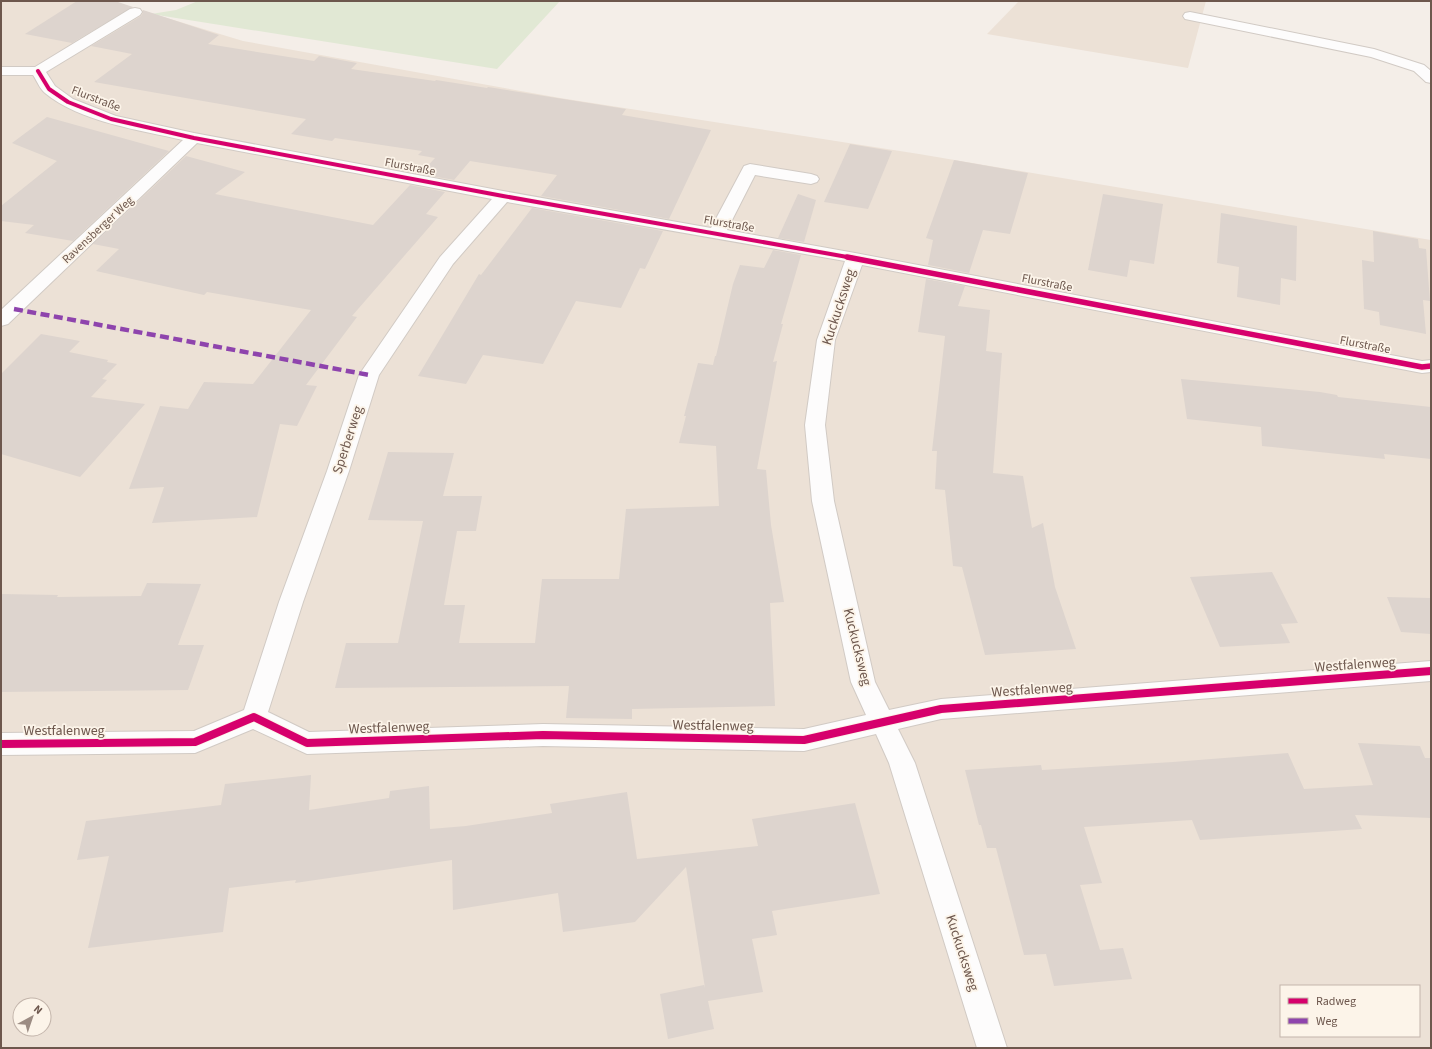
<svg xmlns="http://www.w3.org/2000/svg" width="1432" height="1049" font-family="'Source Sans 3',sans-serif">
<style>
.residential{fill:#ece1d6;fill-rule:evenodd}
.green{fill:#e1e8d4}
.building{fill:#ddd4ce}
.lines{fill:none;stroke-linecap:round;stroke-linejoin:round}
.minor-casing{stroke:#d1cac4;stroke-width:2}
.minor{fill:#fdfcfc;fill-rule:evenodd}
.quiet{stroke:#8e44ad;stroke-width:4.5;stroke-dasharray:9 4.5;stroke-linecap:butt}
.cycleway-far2-casing{stroke:#fcf4e9;stroke-width:5.5}
.cycleway-far1-casing{stroke:#fcf4e9;stroke-width:8}
.cycleway-casing{stroke:#fcf4e9;stroke-width:10}
.cycleway-far2{stroke:#d6006c;stroke-width:4}
.cycleway-far1{stroke:#d6006c;stroke-width:5.5}
.cycleway{stroke:#d6006c;stroke-width:8}
.labels{text-anchor:middle;dominant-baseline:central;stroke-width:3.5;stroke-linejoin:round;paint-order:stroke}
.far-street-label{font-size:12px;fill:#6d574d;stroke:#fcf4e9}
.street-label{font-size:14px;fill:#6d574d;stroke:#fcf4e9}
</style>
<rect width="100%" height="100%" fill="#f4eee8"/>
<g class="residential">
<path d="M1,1H111L243,41L560,98L919,154L1431,240V1048H1ZM1281,986H1419V1036H1281ZM20,1005H44V1029H20Z"/>
<path d="M1019,1H1206L1188,68L987,34Z"/>
</g>
<path class="green" d="M198,1H560L497,69L151,14L176,10Z"/>
<g class="building">
<path d="M77,1H115L133,7L72,43L25,34Z"/>
<path d="M143,10L219,35L208,44L314,61L319,56L357,63L351,69L435,81L436,80L487,88L488,87L626,109L622,115L711,130L669,219L541,196L557,175L470,161L454,180L420,174L435,158L418,155L422,151L335,138L332,141L291,134L306,119L94,82L132,54L91,46L141,16L143,13Z"/>
<path d="M47,117L169,151L73,241L25,233L34,225L1,221V206L57,161L12,143Z"/>
<path d="M850,144L892,151L868,209L824,202Z"/>
<path d="M186,156L245,172L215,194L373,225L410,185L445,192L426,214L438,217L352,316L357,317L306,385L317,386L297,426L280,424L257,517L152,523L164,487L129,489L160,406L188,409L204,382L253,384L311,310L207,292L204,295L96,271L119,249L93,244Z"/>
<path d="M954,160L1028,173L1010,234L983,230L969,273L928,265L933,240L926,238Z"/>
<path d="M798,194L816,200L804,242L778,238Z"/>
<path d="M1103,194L1163,204L1154,264L1130,260L1127,277L1088,270Z"/>
<path d="M532,208L663,231L645,269L640,268L621,308L576,301L543,364L483,355L466,384L418,376L479,274L481,275Z"/>
<path d="M1221,213L1297,226L1296,281L1281,278L1280,305L1237,297L1239,267L1217,263Z"/>
<path d="M1373,231L1418,239L1419,248L1426,249L1430,301L1423,300L1426,334L1380,325L1379,312L1364,309L1362,260L1374,262Z"/>
<path d="M773,250L801,255L781,324H783L773,362L777,361L757,469L766,470L771,525L784,602L770,603L775,706L632,709V719L566,718L569,686L335,688L346,643H398L423,521L368,520L388,452L454,453L443,496H482L476,531H457L444,605H465L459,643H535L542,579H619L626,509L719,506L716,446L679,443L686,416H684L698,363L713,365L715,356H716L733,284L740,265L764,268Z"/>
<path d="M926,279L965,286L958,306L990,310L986,351L1002,353L993,473L1023,476L1032,528L1043,523L1055,587L1076,649L985,655L962,567L953,566L945,490L935,489L937,451H932L945,336L918,332Z"/>
<path d="M41,334L80,341L69,352L108,360L107,362L117,364L102,379L107,380L91,397L145,404L80,477L1,454V374Z"/>
<path d="M1181,379L1320,392L1337,395L1338,397L1431,407V459L1384,454L1385,459L1262,446L1261,427L1187,419Z"/>
<path d="M1272,572L1298,623L1281,624L1290,643L1220,647L1190,577Z"/>
<path d="M147,583L201,584L178,645H204L188,690L1,692V594L58,595L57,597L141,596Z"/>
<path d="M1387,597L1431,598V634L1401,632Z"/>
<path d="M1358,743L1420,746L1425,758H1431V818L1355,815L1362,829L1200,840L1192,820L1084,827L1102,883L1080,885L1100,950L1123,948L1132,979L1054,986L1046,954L1024,955L996,848H987L981,825H979L965,770L1041,765L1042,770L1173,762L1288,753L1304,789L1373,785Z"/>
<path d="M311,775L309,810L389,798L390,791L429,786L430,829L466,826L552,813L550,804L627,792L637,859L758,846L752,819L855,803L880,894L772,911L777,935L752,939L763,992L708,1001L714,1029L668,1039L660,994L704,985L705,988L686,867L635,922L563,932L558,893L453,910L452,860L295,883L296,880L229,888L223,932L88,948L109,856L77,860L86,821L221,805L225,784Z"/>
</g>
<g class="lines">
<g class="minor-casing">
<g id="minor">
<path d="M135,8L140,9L142,12L140,15L46,72L55,86L73,99L116,116L194,133L503,191L711,228L744,166L750,164L811,174L817,176L819,179L817,182L811,184L755,175L727,230L855,253L1422,361L1431,360V372L1422,373L862,265L835,340L825,425L834,501L875,682L889,710L941,699L1431,661V681L941,719L898,729L915,763L1007,1048H977L889,763L876,734L804,751L543,746L307,754L253,729L195,753L1,755V733L194,731L244,710L279,602L327,471L359,375L440,257L492,199L197,143L8,324L1,326V310L183,140C140,130 80,122 45,93C40,89 37,81 33,75H1V67H35L130,9ZM507,202L845,261L817,340L805,425L812,501L851,682L866,715L804,729L543,724L309,732L268,712L303,602L349,471L379,375L453,264Z"/>
<path d="M1190,12L1374,49L1424,65L1431,71V83L1426,82L1414,71L1371,57L1185,19L1183,16L1185,13Z"/>
</g>
</g>
<use href="#minor" class="minor"/>
<path class="quiet" d="M14,309L369,375"/>
<g class="cycleway-far2-casing">
<path id="cycleway-far2" d="M38,71L49,89L68,102L111,119L194,138L503,196L853,258"/>
</g>
<g class="cycleway-far1-casing">
<path id="cycleway-far1" d="M847,257L1422,367L1431,366"/>
</g>
<g class="cycleway-casing">
<path id="cycleway" d="M1,744L195,742L254,717L307,743L543,735L804,740L941,709L1431,671"/>
</g>
<use href="#cycleway-far2" class="cycleway-far2"/>
<use href="#cycleway-far1" class="cycleway-far1"/>
<use href="#cycleway" class="cycleway"/>
</g>
<g class="labels">
<g class="far-street-label">
<text transform="translate(96 99) rotate(21)">Flurstraße</text>
<text transform="translate(410 167) rotate(11)">Flurstraße</text>
<text transform="translate(729 224) rotate(10)">Flurstraße</text>
<text transform="translate(98 230) rotate(-43)">Ravensberger Weg</text>
<text transform="translate(1047 283) rotate(11)">Flurstraße</text>
<text transform="translate(1365 345) rotate(11)">Flurstraße</text>
</g>
<g class="street-label">
<text transform="translate(839 307) rotate(-72)">Kuckucksweg</text>
<text transform="translate(348 440) rotate(-72)">Sperberweg</text>
<text transform="translate(857 647) rotate(76)">Kuckucksweg</text>
<text transform="translate(1355 665) rotate(-4)">Westfalenweg</text>
<text transform="translate(1032 690) rotate(-4)">Westfalenweg</text>
<text transform="translate(713 726) rotate(1)">Westfalenweg</text>
<text transform="translate(389 728) rotate(-2)">Westfalenweg</text>
<text x="64" y="731">Westfalenweg</text>
<text transform="translate(962 953) rotate(72)">Kuckucksweg</text>
</g>
</g>
<rect width="1432" height="1049" fill="none" stroke="#6d574d" stroke-width="4"/>
<rect x="1280" y="985" width="140" height="52" fill="#fcf4e9" stroke="#c3b5ab"/>
<rect x="1288" y="998" width="20" height="6" fill="#d6006c" stroke="#c3b5ab"/>
<text x="1316" y="1005" font-size="12" fill="#6d574d">Radweg</text>
<rect x="1288" y="1018" width="20" height="6" fill="#8e44ad" stroke="#c3b5ab"/>
<text x="1316" y="1025" font-size="12" fill="#6d574d">Weg</text>
<g transform="translate(32 1017) rotate(40)"><circle r="19" fill="#fcf4e9" stroke="#c3b5ab"/>
<path d="M0-3L7 15L0 10L-7 15Z" fill="#9c8c83"/>
<text y="-6" font-size="11" font-weight="bold" text-anchor="middle" fill="#6d574d">N</text>
</g>
</svg>
